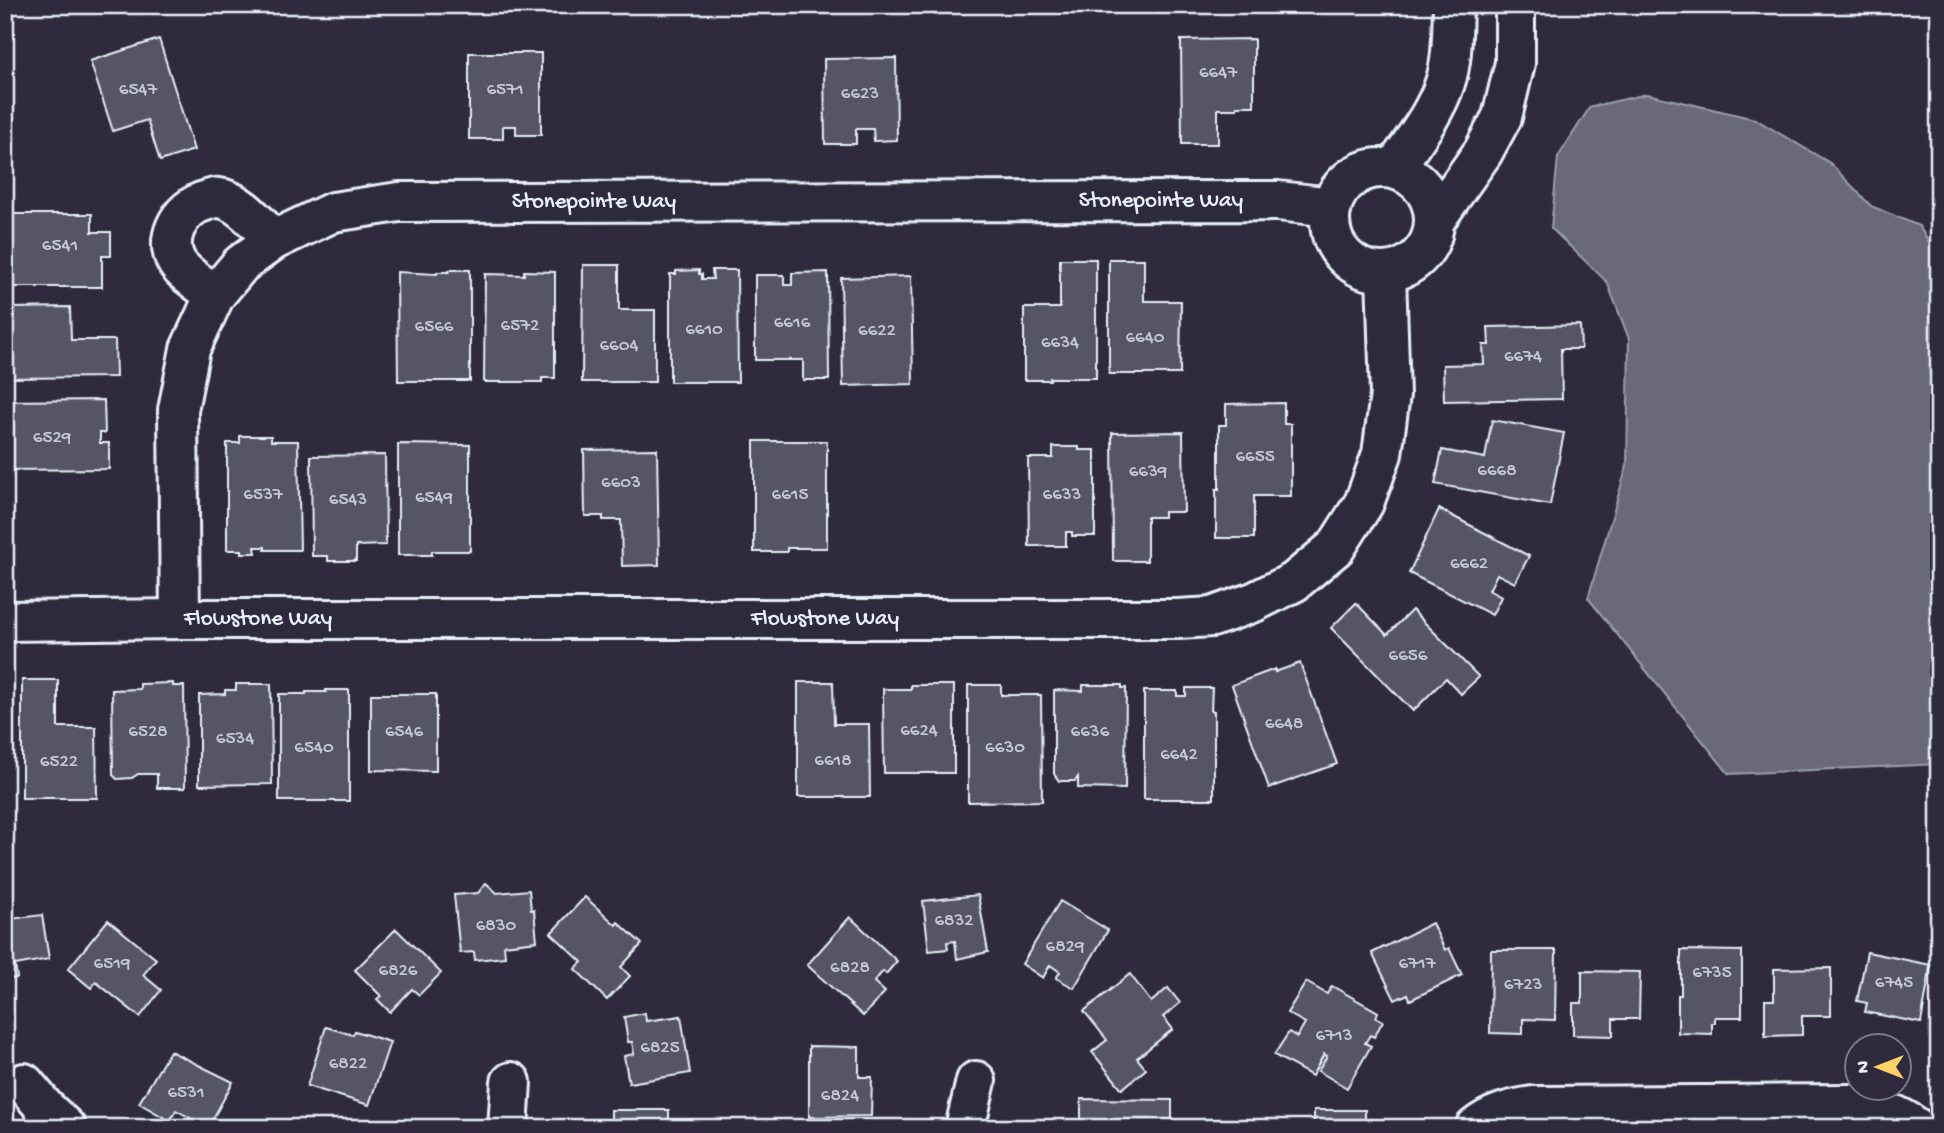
<svg xmlns="http://www.w3.org/2000/svg" width="1944" height="1133" font-family="'Gochi Hand',sans-serif">
<style>
.water{fill:#696978;stroke:#9c9fab;stroke-width:2}
.building{fill:#575565;stroke:#e8f1f8;stroke-width:2}
.lines{fill:none;stroke-linecap:round;stroke-linejoin:round}
.minor-casing{stroke:#e8f1f8;stroke-width:44}
.minor{stroke:#2f2a3d;stroke-width:38}
.labels{text-anchor:middle;dominant-baseline:central;stroke-width:5;stroke-linejoin:round;paint-order:stroke}
.number-label{font-size:19px;fill:#c4cad3}
.street-label{font-size:23px;fill:#e8f1f8;stroke:#2f2a3d}
</style>
<rect width="100%" height="100%" fill="#2f2a3d"/>
<filter id="ink" filterUnits="userSpaceOnUse"><feTurbulence type="fractalNoise" baseFrequency=".0143" numOctaves="2"/><feDisplacementMap in="SourceGraphic" scale="14" xChannelSelector="R" yChannelSelector="G"/><feConvolveMatrix kernelMatrix="1 2 1 2 8 2 1 2 1" color-interpolation-filters="sRGB"/></filter>
<g filter="url(#ink)">
<path class="water" d="M1647,94L1755,119L1830,163L1871,206L1919,226L1939,258V764L1729,774L1588,598L1627,466L1629,339L1607,282L1551,228L1558,157L1590,107Z"/>
<g class="building">
<path d="M159,39L194,150L160,161L147,120L113,131L90,61Z"/>
<path d="M1254,39V106H1237V109H1218V144H1182L1181,40Z"/>
<path d="M469,53H541V135H516V126H503V139H469Z"/>
<path d="M896,58L897,140L874,141L873,129H856V144H825L824,59Z"/>
<path d="M13,214H92V232H111V256H102V287H14V267L8,262L7,251L13,242Z"/>
<path d="M1060,259H1096V378H1050V380H1024V308H1060Z"/>
<path d="M1109,259H1144V301H1181L1180,374H1109Z"/>
<path d="M583,265H619V310H655V382H582Z"/>
<path d="M449,270H470V381H398L397,272L437,274V272H449Z"/>
<path d="M699,270V274H702V279H713L712,270H737L738,382H670V274H676V271Z"/>
<path d="M524,271L555,272V378H542V382H484L485,274L524,275Z"/>
<path d="M828,272L829,380H803V360H755V275H784V285H792V273Z"/>
<path d="M911,276L913,384L843,386L841,278Z"/>
<path d="M70,307L71,340H115L116,377L5,378V349H11V308Z"/>
<path d="M1580,325L1581,349H1561L1562,399L1444,401L1443,365L1484,364L1483,345H1489L1488,327Z"/>
<path d="M104,400L105,433H100V443H109V469L5,470V401Z"/>
<path d="M1284,403V424H1291V496H1254V538H1216V489H1219V425H1226V404Z"/>
<path d="M1492,420L1564,433L1550,505L1435,484L1442,450L1485,458Z"/>
<path d="M1183,432L1184,512H1164V517H1147V561H1113L1112,433Z"/>
<path d="M240,436H271V441H298L300,550H265V547H255L256,553H242V550H227V443H240Z"/>
<path d="M754,441H827V548H787V552H754Z"/>
<path d="M398,444L470,445V551H432V555H398Z"/>
<path d="M1053,447H1079V450H1095V536H1072V532H1066V546H1029L1028,458H1053Z"/>
<path d="M657,449L659,565L622,566L621,520H603V516H585L584,450Z"/>
<path d="M385,455L386,545L356,546V561H328V556H312L311,456Z"/>
<path d="M1439,509L1529,556L1515,583L1497,574L1489,590L1501,597L1492,615L1409,573Z"/>
<path d="M1356,603L1387,635L1412,610L1479,677L1461,694L1446,678L1413,711L1331,628Z"/>
<path d="M1300,663L1337,764L1269,788L1232,685L1275,669V672Z"/>
<path d="M22,680H58V727H96L97,798H22Z"/>
<path d="M798,682H833L834,724H869L870,797H798Z"/>
<path d="M173,683V686H184L185,788H157V774H138L132,778L117,779L113,775L112,690L140,689V684Z"/>
<path d="M236,684H271L272,784L199,785V695L225,694V690H236Z"/>
<path d="M911,685H954V773H884L883,689H911Z"/>
<path d="M968,685H1001V695H1041L1042,801L968,802Z"/>
<path d="M1083,685H1122V688H1126L1125,789L1078,788V777L1075,781H1059L1054,774V690L1083,691Z"/>
<path d="M1186,688H1212L1211,711H1214V799H1144V691H1177V696H1186Z"/>
<path d="M326,690H349V801H279V694H306V692H326Z"/>
<path d="M371,694H436V771L371,770Z"/>
<path d="M486,883L497,893L529,890L531,910H534L537,941L504,945L505,957L475,960L474,952L460,953L454,895L478,893Z"/>
<path d="M978,895L988,952L957,959L955,941L947,942L948,949L929,951L923,901Z"/>
<path d="M585,897L616,925L618,922L642,944L621,967L630,976L607,1000L575,969L582,962L551,933Z"/>
<path d="M8,899L11,919L42,915L49,959L15,965L17,978L5,980V900Z"/>
<path d="M1060,901L1108,930L1074,988L1056,978L1060,972L1050,965L1043,978L1022,964Z"/>
<path d="M850,917L897,961L886,974L883,971L874,982L885,992L863,1016L807,965Z"/>
<path d="M108,920L156,959L143,975L161,990L140,1017L96,982L91,988L68,969Z"/>
<path d="M1432,923L1445,950L1449,948L1462,975L1410,1000L1408,994L1395,1000L1372,953Z"/>
<path d="M396,929L441,973L419,995L412,989L390,1012L377,999L381,996L355,970Z"/>
<path d="M1491,950H1556L1555,1020L1523,1019V1034L1490,1033Z"/>
<path d="M1681,950L1742,951V1017H1715V1023H1712V1034L1678,1033V995H1681Z"/>
<path d="M1867,952L1931,965L1921,1023L1865,1012L1867,1003L1857,1001Z"/>
<path d="M1831,968V1016H1802V1035L1765,1036V1000H1774V969Z"/>
<path d="M1582,971L1640,972L1639,1019H1613V1036L1573,1035V1003H1582Z"/>
<path d="M1130,974L1151,1002L1168,988L1180,1003L1163,1017L1173,1029L1137,1058L1146,1069L1122,1089L1092,1052L1107,1040L1084,1011Z"/>
<path d="M1306,982L1327,994L1332,986L1378,1012L1376,1017L1383,1021L1374,1037L1370,1035L1365,1043L1371,1046L1347,1088L1318,1071L1327,1056L1324,1054L1312,1076L1274,1055L1289,1032L1297,1037L1305,1023L1287,1013Z"/>
<path d="M645,1013L646,1021L681,1016L690,1073L629,1083L624,1056L634,1054L632,1042H628L624,1017Z"/>
<path d="M326,1027L353,1035L355,1031L390,1042L369,1105L307,1086Z"/>
<path d="M1939,1036V1052L1931,1046Z"/>
<path d="M809,1046L859,1047V1077H872L871,1116L809,1117Z"/>
<path d="M170,1051L233,1082L208,1128L176,1110L170,1121L139,1103Z"/>
<path d="M1081,1099L1172,1100V1128H1081Z"/>
<path d="M611,1110H669V1128L611,1127Z"/>
<path d="M1314,1110H1365V1128H1310V1123H1314Z"/>
</g>
<g class="lines">
<g class="minor-casing">
<g id="minor">
<circle cx="1382" cy="220" r="52"/>
<path d="M1394,169C1412,142 1435,114 1445,83C1453,59 1452,30 1453,5"/>
<path d="M1435,220L1483,152L1502,117L1515,63V5"/>
<path d="M215,295C205,287 190,278 181,268C160,244 178,207 208,200C211,199 215,197 218,198C239,199 260,226 274,240"/>
<path d="M180,619L178,410L190,349L215,295L241,264L274,240L333,212L399,202L1278,201L1332,207"/>
<path d="M5,621L180,619H1178L1212,617L1254,602L1294,582L1336,547L1364,503L1382,454L1390,395L1386,273"/>
<path d="M24,1083L45,1108L66,1128"/>
<path d="M508,1128L511,1082"/>
<path d="M965,1128L976,1081"/>
<path d="M1475,1128C1492,1114 1512,1109 1533,1106L1851,1104C1878,1108 1895,1112 1917,1128"/>
</g>
</g>
<use href="#minor" class="minor"/>
</g>
</g>
<g class="labels">
<g class="number-label">
<text x="1218" y="73">6647</text>
<text x="138" y="90">6547</text>
<text x="505" y="90">6571</text>
<text x="860" y="94">6623</text>
<text x="60" y="246">6541</text>
<text x="792" y="323">6616</text>
<text x="520" y="326">6572</text>
<text x="434" y="327">6566</text>
<text x="704" y="330">6610</text>
<text x="877" y="331">6622</text>
<text x="1145" y="338">6640</text>
<text x="1060" y="343">6634</text>
<text x="619" y="346">6604</text>
<text x="1523" y="357">6674</text>
<text x="52" y="438">6529</text>
<text x="1255" y="457">6655</text>
<text x="1497" y="471">6668</text>
<text x="1148" y="472">6639</text>
<text x="621" y="483">6603</text>
<text x="263" y="495">6537</text>
<text x="790" y="495">6615</text>
<text x="1062" y="495">6633</text>
<text x="434" y="498">6549</text>
<text x="348" y="500">6543</text>
<text x="1469" y="564">6662</text>
<text x="1408" y="656">6656</text>
<text x="1284" y="724">6648</text>
<text x="919" y="731">6624</text>
<text x="148" y="732">6528</text>
<text x="404" y="732">6546</text>
<text x="1090" y="732">6636</text>
<text x="235" y="739">6534</text>
<text x="314" y="748">6540</text>
<text x="1005" y="748">6630</text>
<text x="1179" y="755">6642</text>
<text x="833" y="761">6618</text>
<text x="59" y="762">6522</text>
<text x="954" y="921">6832</text>
<text x="496" y="926">6830</text>
<text x="1065" y="947">6829</text>
<text x="112" y="964">6519</text>
<text x="1417" y="964">6717</text>
<text x="850" y="968">6828</text>
<text x="398" y="971">6826</text>
<text x="1712" y="973">6735</text>
<text x="1894" y="983">6745</text>
<text x="1523" y="985">6723</text>
<text x="1334" y="1036">6713</text>
<text x="660" y="1048">6825</text>
<text x="348" y="1064">6822</text>
<text x="186" y="1093">6531</text>
<text x="840" y="1096">6824</text>
</g>
<g class="street-label">
<text x="1161" y="201">Stonepointe Way</text>
<text x="594" y="202">Stonepointe Way</text>
<text x="258" y="619">Flowstone Way</text>
<text x="825" y="619">Flowstone Way</text>
</g>
</g>
<rect width="1944" height="1133" fill="none" stroke="#2f2a3d" stroke-width="28"/>
<rect x="14" y="14" width="1916" height="1105" fill="none" stroke="#e8f1f8" stroke-width="2.5" filter="url(#ink)"/>
<g transform="translate(1878 1067) rotate(270)"><circle r="33" fill="#2f2a3d" stroke="#797a88" stroke-width="2"/>
<path d="M0-5L12 26L0 18L-12 26Z" fill="#ffd166"/>
<text y="-10" font-size="19" font-weight="bold" text-anchor="middle" fill="#e8f1f8">N</text>
</g>
</svg>
